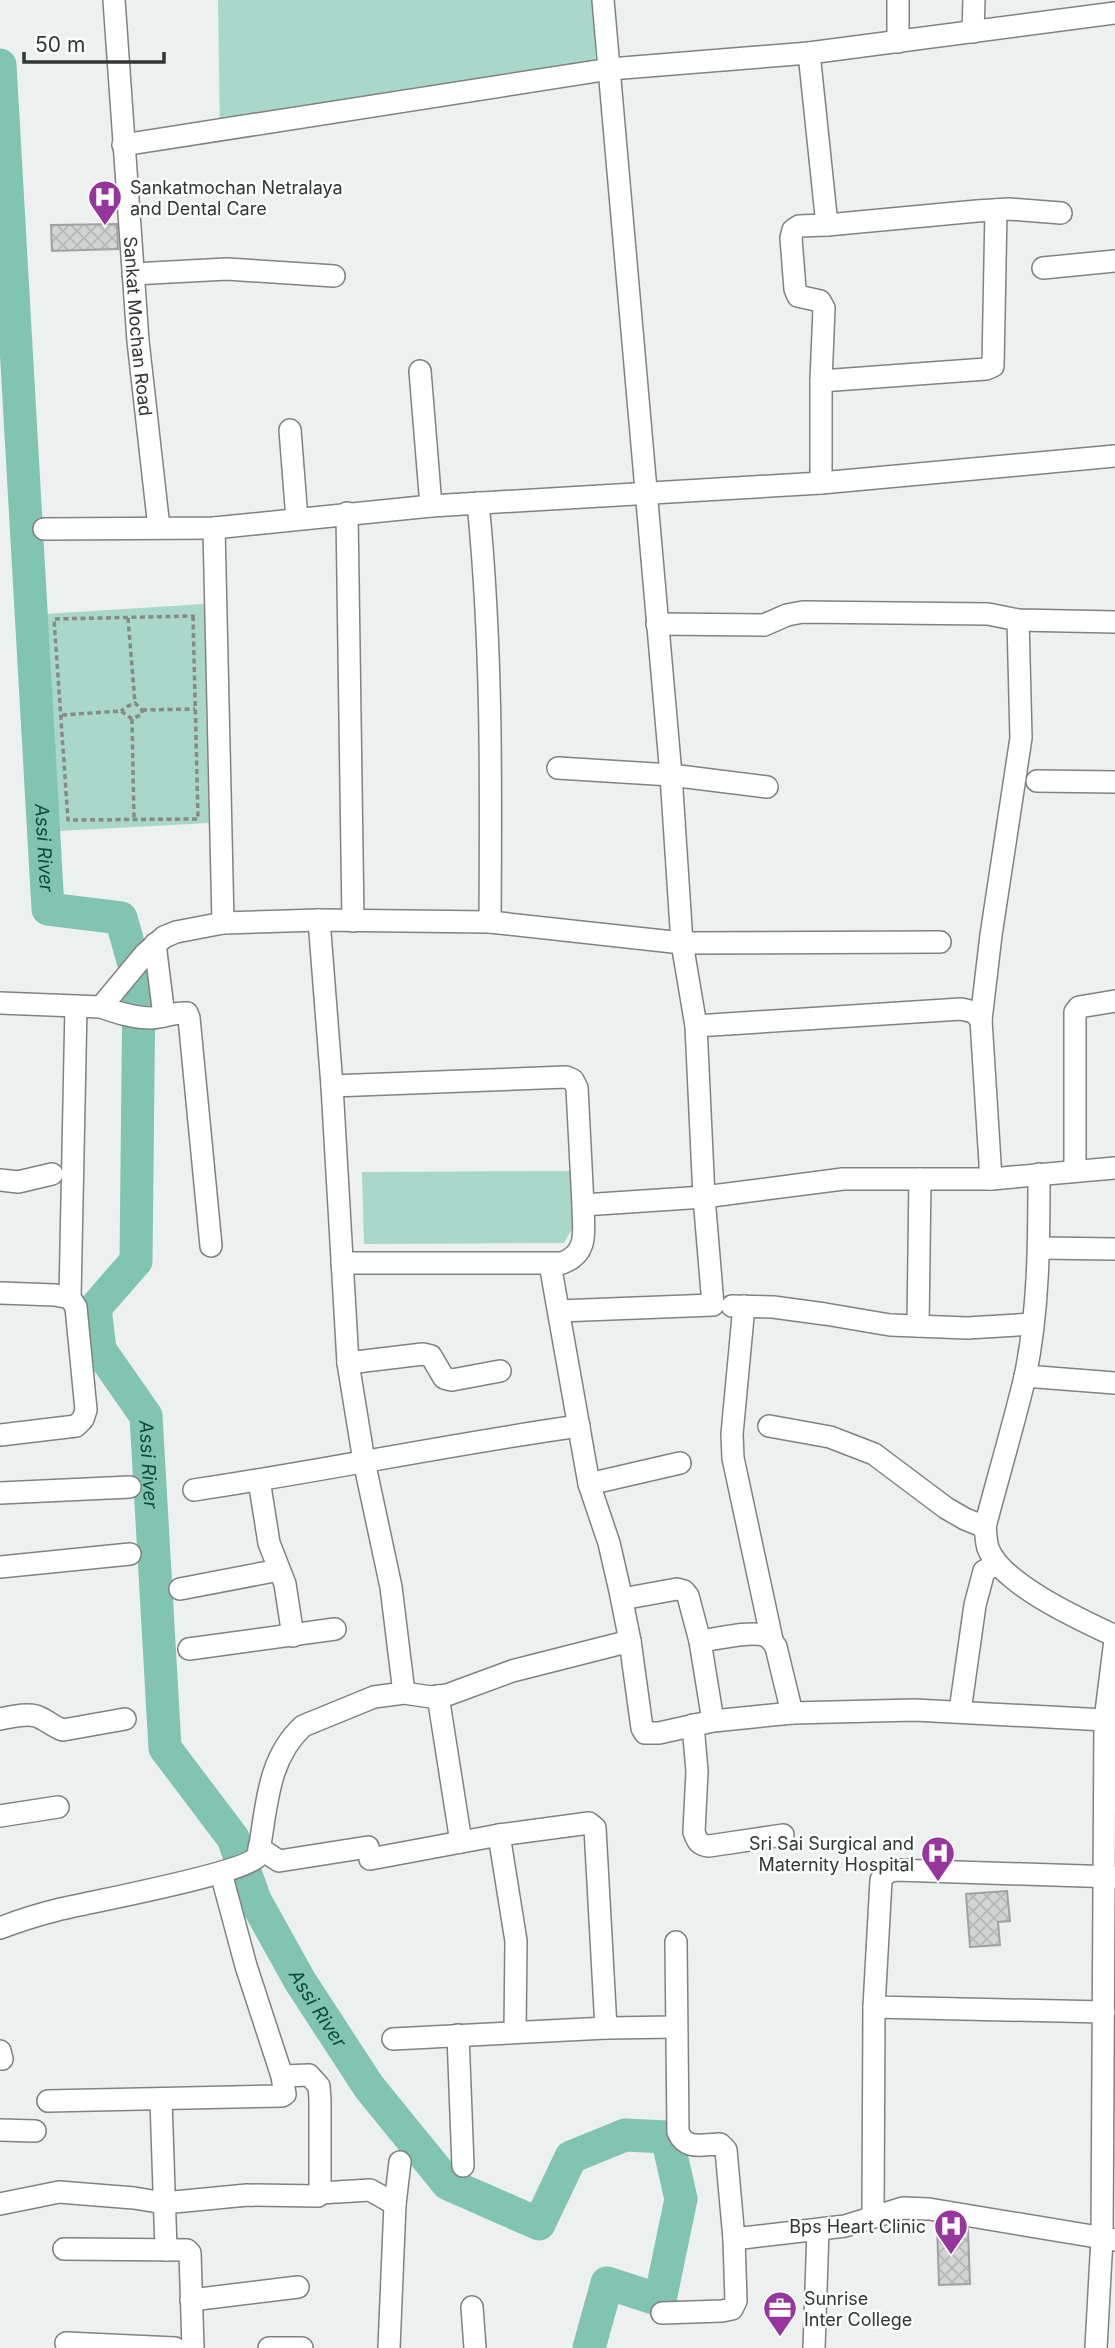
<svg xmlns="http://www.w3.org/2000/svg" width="1115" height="2348" font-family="Inter,sans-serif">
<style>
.park{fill:#a9d7c9}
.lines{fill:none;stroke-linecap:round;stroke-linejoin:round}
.river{stroke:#81c4b1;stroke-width:33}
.building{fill:url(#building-cross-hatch);stroke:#9fa2a1;stroke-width:2}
.street-casing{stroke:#7f8281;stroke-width:24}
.path{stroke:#888a8a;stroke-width:3.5;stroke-dasharray:5 3.5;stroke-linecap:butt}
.street{stroke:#fff;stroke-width:21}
.labels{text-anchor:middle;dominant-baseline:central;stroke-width:5;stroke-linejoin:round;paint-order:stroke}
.poi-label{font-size:18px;fill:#333434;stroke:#fafdfc;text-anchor:start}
.street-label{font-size:18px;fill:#333434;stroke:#fafdfc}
.water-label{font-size:19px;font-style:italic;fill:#104a3d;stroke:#fafdfc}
</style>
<defs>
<pattern id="building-cross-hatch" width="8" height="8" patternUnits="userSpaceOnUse" patternTransform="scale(1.75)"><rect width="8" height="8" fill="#d1d4d3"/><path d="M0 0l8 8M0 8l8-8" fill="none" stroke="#b4b7b6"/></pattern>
</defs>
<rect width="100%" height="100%" fill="#ecf0ef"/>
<g class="park">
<path d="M218,0H593L596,73L220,136Z"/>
<path d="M204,604L209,823L59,831L45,614Z"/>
<path d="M573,1171L576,1222L564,1243L364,1244L362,1172Z"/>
</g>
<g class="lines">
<path class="river" id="s1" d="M0,65L48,909L121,918L139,982L136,1261L95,1308L100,1350L146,1416L165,1748L233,1838L255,1900L300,1981L369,2087L448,2184L539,2224L571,2157L625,2135L667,2137L681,2199L660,2300L607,2283L589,2348"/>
</g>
<g class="building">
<path d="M117,224L118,249L52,251L51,225Z"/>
<path d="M1007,1891L1010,1921L998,1922L1000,1945L970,1947L966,1894Z"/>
<path d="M937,2224L968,2229L970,2284L939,2285Z"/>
</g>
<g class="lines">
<g class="street-casing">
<g id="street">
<path id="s2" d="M114,0L138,341L159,528"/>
<path d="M898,0V42"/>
<path d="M973,32L974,0"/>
<path d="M809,53L827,225L799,226L793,230L791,238L795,289L798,296L820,301L824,308L821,381V483"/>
<path d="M123,145L610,69L809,53L1115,13"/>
<path d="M827,225L977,211L1009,209L1061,213"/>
<path d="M1043,268L1115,261"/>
<path d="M133,274L227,269L334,276"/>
<path d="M420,371L431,506"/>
<path d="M821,381L986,369L993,366L996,210"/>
<path d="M290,430L297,519"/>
<path d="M478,503C492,642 491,782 490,922"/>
<path d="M347,513L353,921"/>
<path d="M214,528L223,923"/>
<path d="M44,529L214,528L431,506L821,483L1115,456"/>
<path d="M657,624L764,625L787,615L803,612L988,614L1018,620L1115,622"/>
<path d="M558,768L671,775L767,787"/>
<path d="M1037,781L1115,782"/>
<path d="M319,920L332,1086L348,1363L364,1461L391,1587L404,1693"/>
<path d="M155,944L164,1016"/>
<path d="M0,1003L101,1007L145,954L164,937L176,932L223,923L319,920L490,922L682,943L940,942"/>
<path d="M101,1007C118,1013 134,1018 152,1018C164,1017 174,1012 187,1013L189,1018L211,1246"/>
<path d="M981,1020L991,935L1021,738L1018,620"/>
<path d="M696,1026L961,1009L974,1012L981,1020L991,1179"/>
<path d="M332,1086L566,1077L573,1080L577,1088L583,1205"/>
<path d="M1075,1171V1012L1079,1007L1115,1001"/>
<path d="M1039,1174C1039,1241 1039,1310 1025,1377C1013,1427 998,1477 985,1527C986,1534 986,1542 988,1548C1001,1584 1081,1620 1115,1636"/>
<path d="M0,1180L18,1182L52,1174"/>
<path d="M1039,1248L1115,1249"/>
<path d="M342,1263H562C590,1253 583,1229 583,1205L704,1197L843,1179H991L1115,1168"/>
<path d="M550,1264L589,1484L609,1543L620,1591L630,1641L642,1728L645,1733H659L713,1721L792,1713L915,1710L1105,1720"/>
<path d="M0,1293L55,1295L70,1298L76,1307L86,1410L83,1419L76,1426L0,1435"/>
<path d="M70,1298L76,1006"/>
<path d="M732,1306L773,1307L825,1314L890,1325L967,1328L1033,1324"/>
<path d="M744,1306L732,1434L733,1458L772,1640"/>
<path d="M559,1311L713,1305L704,1197L696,1026L682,943L671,775L603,0"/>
<path d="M918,1326L920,1179"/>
<path d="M348,1363L423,1354L431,1356L444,1378L452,1380L500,1371"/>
<path d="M1025,1376L1115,1383"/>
<path d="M769,1426L830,1437L874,1454L946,1508L965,1519L985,1527"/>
<path d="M259,1480L269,1543L285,1584L293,1636"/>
<path d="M589,1484L680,1463"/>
<path d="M194,1490C323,1471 450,1444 579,1426"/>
<path d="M0,1493L130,1487"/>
<path d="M0,1567L130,1554"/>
<path d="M180,1589L279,1570"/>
<path d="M622,1599L677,1589L684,1591L688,1596L700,1641L713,1721"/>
<path d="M700,1641C717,1639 749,1631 764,1635C770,1637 773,1642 776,1647L792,1713"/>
<path d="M189,1649L335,1629"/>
<path d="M438,1696L461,1842"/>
<path d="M960,1711L975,1605L984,1571L997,1564"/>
<path d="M0,1719C11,1717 25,1713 36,1716C46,1719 53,1727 63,1730L125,1719"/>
<path d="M693,1725L697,1771L694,1832C697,1841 699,1845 709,1846L783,1835"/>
<path d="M0,1816L58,1807"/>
<path d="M499,1835L589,1823L595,1828L606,2028"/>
<path d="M259,1848L279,1861L368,1847"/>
<path d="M370,1859L499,1835L516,1941L515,2032"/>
<path d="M0,1928C18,1921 37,1915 57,1910C89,1902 244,1874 258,1856C267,1810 266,1760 303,1726L374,1697L404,1693L431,1697L447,1695L512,1671L630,1641"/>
<path d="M676,1942L678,2132C686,2151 703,2144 720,2144L726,2150L734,2239L845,2226L903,2208L929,2209L1115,2240"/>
<path d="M1104,2012L874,2007L881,1880L887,1872L896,1870L1115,1877"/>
<path d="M458,2035L463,2166"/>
<path d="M393,2039L606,2028L675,2027"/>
<path d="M0,2051L2,2059"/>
<path d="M161,2100L166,2250"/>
<path d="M48,2101L282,2096L285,2094L282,2076L246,1966L221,1873"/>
<path d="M0,2130L35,2131"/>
<path d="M320,2193L370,2190L395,2204"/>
<path d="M0,2204L59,2192L134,2198L164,2203L247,2195L318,2196L320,2193V2100L319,2086L309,2075L282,2076"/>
<path d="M873,2216L874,2007"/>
<path d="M64,2249L187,2250L190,2253L193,2348"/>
<path d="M191,2300L298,2287"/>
<path d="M472,2307L475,2348"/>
<path d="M662,2313L722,2311L732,2309L736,2301L734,2239"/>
<path d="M66,2343L175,2348"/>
<path d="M269,2348H302"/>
<path d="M389,2348L395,2204L400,2162"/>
<path d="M814,2348L818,2230"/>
<path d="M1096,2348L1102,2238L1105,1720L1115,1640"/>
</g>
</g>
<g class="path">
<path d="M193,616L198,819L68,820L54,619Z"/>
<path d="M128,618L135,703"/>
<path d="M142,710L195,709"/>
<path d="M62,715L121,711L132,719L142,714V710L135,703L126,707L121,711"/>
<path d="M132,719L134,819"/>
</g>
<use href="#street" class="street"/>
</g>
<defs>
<g id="hospital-pin" transform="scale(1.75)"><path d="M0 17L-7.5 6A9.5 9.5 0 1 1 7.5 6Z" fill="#95359d" stroke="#fafdfc"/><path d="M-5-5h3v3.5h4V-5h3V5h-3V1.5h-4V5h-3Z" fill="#fff"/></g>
<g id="office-pin" transform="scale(1.75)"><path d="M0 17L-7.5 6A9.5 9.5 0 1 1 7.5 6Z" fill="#95359d" stroke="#fafdfc"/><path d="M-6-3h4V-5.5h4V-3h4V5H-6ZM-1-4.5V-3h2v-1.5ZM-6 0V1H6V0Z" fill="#fff"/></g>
</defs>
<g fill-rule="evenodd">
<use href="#hospital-pin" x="105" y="197"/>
<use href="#hospital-pin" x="938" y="1853"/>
<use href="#hospital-pin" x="951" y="2226"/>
<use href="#office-pin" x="780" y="2308"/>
</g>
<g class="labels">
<g class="poi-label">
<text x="130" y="187">Sankatmochan Netralaya<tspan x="130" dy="21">and Dental Care</tspan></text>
<text x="914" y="1843" text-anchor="end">Sri Sai Surgical and<tspan x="914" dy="21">Maternity Hospital</tspan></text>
<text x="926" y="2226" text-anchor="end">Bps Heart Clinic</text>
<text x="804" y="2298">Sunrise<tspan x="804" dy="21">Inter College</tspan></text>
</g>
<g class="street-label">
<text stroke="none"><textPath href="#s2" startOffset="327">Sankat Mochan Road</textPath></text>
</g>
<g class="water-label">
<text stroke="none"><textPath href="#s1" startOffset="784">Assi River</textPath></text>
<text stroke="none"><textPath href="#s1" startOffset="1498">Assi River</textPath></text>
<text stroke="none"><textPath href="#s1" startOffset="2086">Assi River</textPath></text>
</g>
</g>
<path d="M24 52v10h140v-10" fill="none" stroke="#333434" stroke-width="3.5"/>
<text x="35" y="52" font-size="21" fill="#333434" stroke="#fafdfc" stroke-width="5" paint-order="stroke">50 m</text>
</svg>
